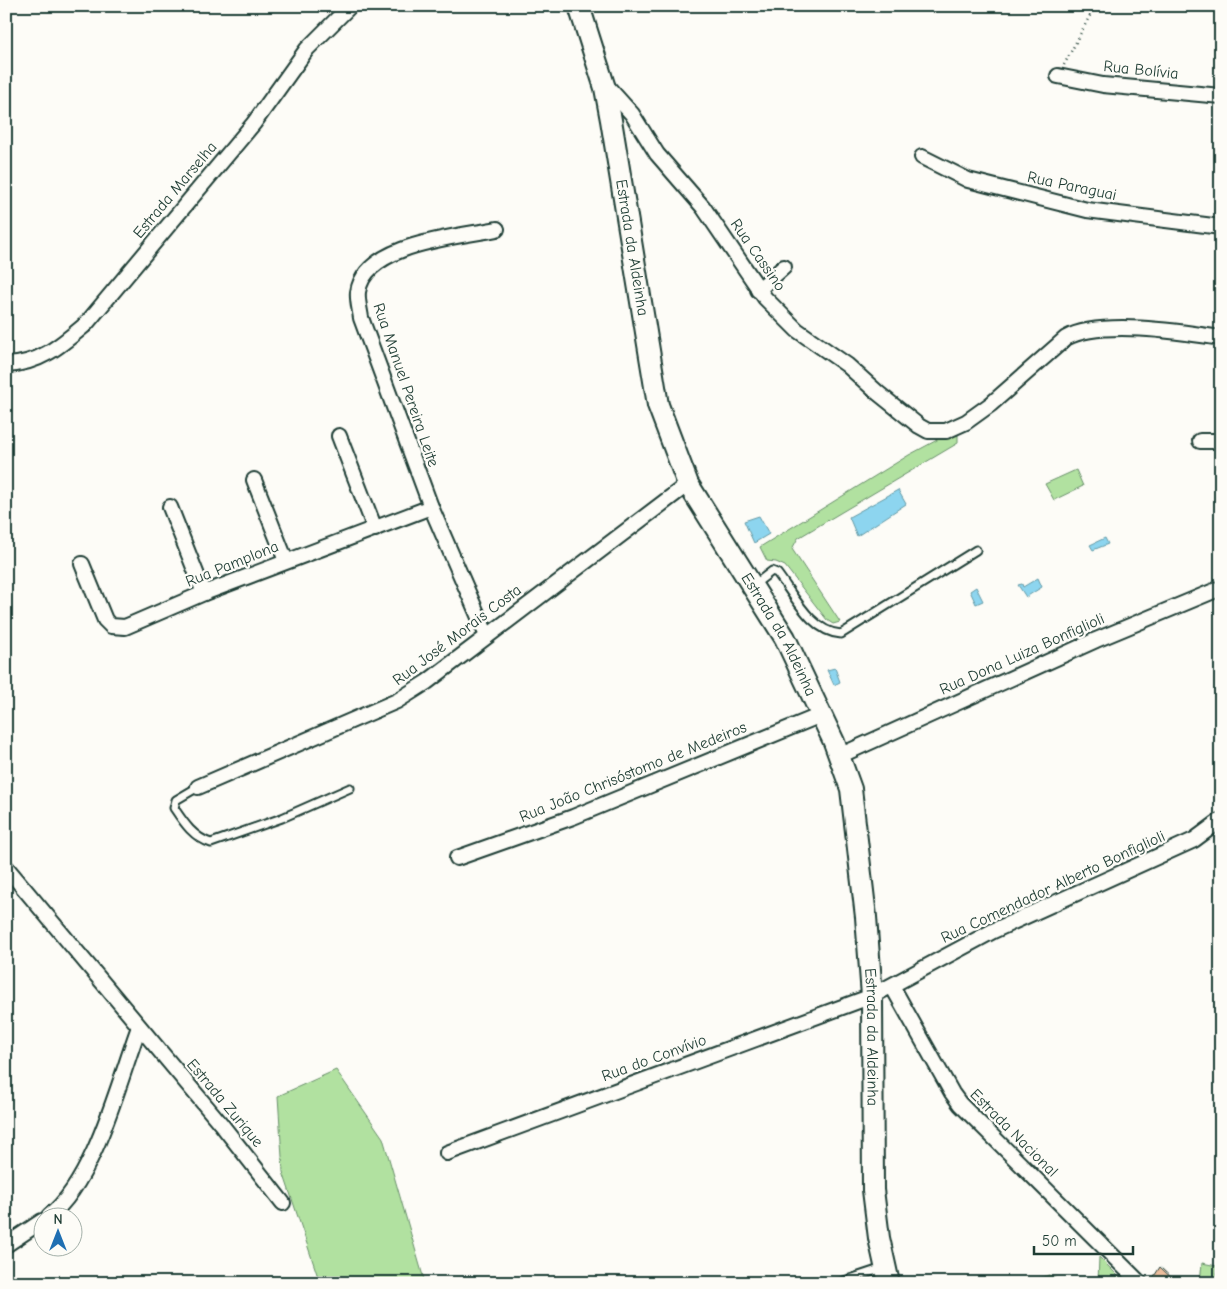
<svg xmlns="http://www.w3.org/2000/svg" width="1227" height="1289" font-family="'Comic Neue',sans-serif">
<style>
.green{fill:#b1e1a0;stroke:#688f6a}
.water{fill:#8dd5ef;stroke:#6198a4}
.building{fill:#ecbd9c;stroke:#1f3d34}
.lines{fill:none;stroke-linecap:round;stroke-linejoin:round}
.lane-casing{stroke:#1f3d34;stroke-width:11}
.street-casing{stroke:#1f3d34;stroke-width:18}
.secondary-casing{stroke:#1f3d34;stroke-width:24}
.path{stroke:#1f3d34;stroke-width:2.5;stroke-dasharray:1 4;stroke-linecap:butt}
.lane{stroke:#fdfcf7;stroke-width:7}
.street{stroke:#fdfcf7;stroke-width:14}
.secondary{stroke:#fdfcf7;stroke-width:20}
.labels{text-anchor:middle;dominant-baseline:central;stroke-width:4.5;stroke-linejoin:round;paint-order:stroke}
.street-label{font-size:16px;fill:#1f3d34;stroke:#fdfcf7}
</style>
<rect width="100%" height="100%" fill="#fdfcf7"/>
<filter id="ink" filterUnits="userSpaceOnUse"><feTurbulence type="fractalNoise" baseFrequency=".02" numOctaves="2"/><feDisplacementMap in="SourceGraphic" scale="10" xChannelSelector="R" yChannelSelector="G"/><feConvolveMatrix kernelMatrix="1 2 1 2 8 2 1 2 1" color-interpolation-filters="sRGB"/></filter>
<g filter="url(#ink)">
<g class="green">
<path d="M958,435V443L798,538L792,549L840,622L833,624L827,620L785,566L776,562L767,561L760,547L909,455L939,439Z"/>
<path d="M1076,470L1083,486L1054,500L1045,484Z"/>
<path d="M336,1070L383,1138L425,1283H320L283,1172L278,1096Z"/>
<path d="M1099,1257L1125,1283H1098Z"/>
<path d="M1202,1263L1217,1266L1216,1283H1200Z"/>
<path d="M1050,1275L1062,1283H1022Z"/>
</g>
<g class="water">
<path d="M898,490L906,504L857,536L849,517Z"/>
<path d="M759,516L769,534L754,543L744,521Z"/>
<path d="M1105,538L1108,544L1093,550L1090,545Z"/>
<path d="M1038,578L1042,587L1026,597L1018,585L1022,584L1023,587Z"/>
<path d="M976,587L983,601L976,604L970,591Z"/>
<path d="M835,668L840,682L834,685L827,670Z"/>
</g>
<path class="building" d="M1160,1267L1177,1283H1158L1153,1278Z"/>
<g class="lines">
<g class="lane-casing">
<g id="lane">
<path d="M754,585L772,571L777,573C794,595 811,632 841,634L976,550"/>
<path d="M198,787L176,800L174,808C184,823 193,837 211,843L282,818L350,788"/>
<path d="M838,1283L883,1268"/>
</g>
</g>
<g class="street-casing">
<g id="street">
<path d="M1058,76L1103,85L1221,96"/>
<path d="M605,84L632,114L657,154L703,207L765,298L797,330L847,365L878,393L919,426L928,431H946L966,422L991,404L1066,338C1100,319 1182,332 1221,338"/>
<path d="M922,157L968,180L1087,210L1221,227"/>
<path d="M758,290L784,267"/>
<path d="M6,365C40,364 61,345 86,324L254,123L307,49L350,6"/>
<path d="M339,436L375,529"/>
<path d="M1200,441H1221"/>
<path d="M254,480L286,561"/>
<path d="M170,507L204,593"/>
<path d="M82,564L105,620L111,626L125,627L204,593L431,507"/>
<path d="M487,636L431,507L361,318C360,310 357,300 358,292C365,243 459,237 497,229"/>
<path d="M839,756L1096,640L1221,588"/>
<path d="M198,787L397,701L427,682L688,484"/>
<path d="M457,858L573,817L821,715"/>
<path d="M6,867L221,1124L283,1203"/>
<path d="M892,986L952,1093L960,1104L1140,1283"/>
<path d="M447,1153L872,996L993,931L1194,840L1221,820"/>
<path d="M49,1216C94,1182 119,1081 139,1027"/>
<path d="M6,1245L42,1221"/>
</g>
</g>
<g class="secondary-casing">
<g id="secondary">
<path id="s1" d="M579,6L605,88L611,120L658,405L688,484L785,638L834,742L851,789L866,917L872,996L873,1190L879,1238L889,1283"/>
</g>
</g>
<path class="path" d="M1064,65L1095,6"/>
<use href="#lane" class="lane"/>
<use href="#street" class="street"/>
<use href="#secondary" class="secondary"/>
</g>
</g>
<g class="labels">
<g class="street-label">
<text transform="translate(1141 70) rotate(6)">Rua Bolívia</text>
<text transform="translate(1072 186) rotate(12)">Rua Paraguai</text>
<text transform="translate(175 190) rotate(-50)">Estrada Marselha</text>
<text stroke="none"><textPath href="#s1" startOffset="248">Estrada da Aldeinha</textPath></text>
<text transform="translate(758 255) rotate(55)">Rua Cassino</text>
<text transform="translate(406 385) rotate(71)">Rua Manuel Pereira Leite</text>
<text transform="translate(232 564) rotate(-22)">Rua Pamplona</text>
<text transform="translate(457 635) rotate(-37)">Rua José Morais Costa</text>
<text stroke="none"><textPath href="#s1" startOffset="668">Estrada da Aldeinha</textPath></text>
<text transform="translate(1022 654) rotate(-24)">Rua Dona Luiza Bonfiglioli</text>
<text transform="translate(633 772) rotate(-22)">Rua João Chrisóstomo de Medeiros</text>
<text transform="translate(1053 887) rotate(-25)">Rua Comendador Alberto Bonfiglioli</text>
<text stroke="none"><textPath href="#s1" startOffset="1088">Estrada da Aldeinha</textPath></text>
<text transform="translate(654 1058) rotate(-20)">Rua do Convívio</text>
<text transform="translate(225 1103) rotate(50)">Estrada Zurique</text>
<text transform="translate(1014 1133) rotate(45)">Estrada Nacional</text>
</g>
</g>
<rect width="1227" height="1289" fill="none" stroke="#fdfcf7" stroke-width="25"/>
<rect x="12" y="12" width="1202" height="1264" fill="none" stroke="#1f3d34" stroke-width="2" filter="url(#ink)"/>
<g transform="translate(58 1232)"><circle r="24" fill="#fdfcf7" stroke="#a4b0a9"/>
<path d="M0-4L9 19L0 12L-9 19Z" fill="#1f6fb2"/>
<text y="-8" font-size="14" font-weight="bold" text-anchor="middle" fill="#1f3d34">N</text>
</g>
<path d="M1034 1246v8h99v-8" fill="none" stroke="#1f3d34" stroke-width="2.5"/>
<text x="1042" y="1246" font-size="15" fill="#1f3d34" stroke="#fdfcf7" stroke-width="4" paint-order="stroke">50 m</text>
</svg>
